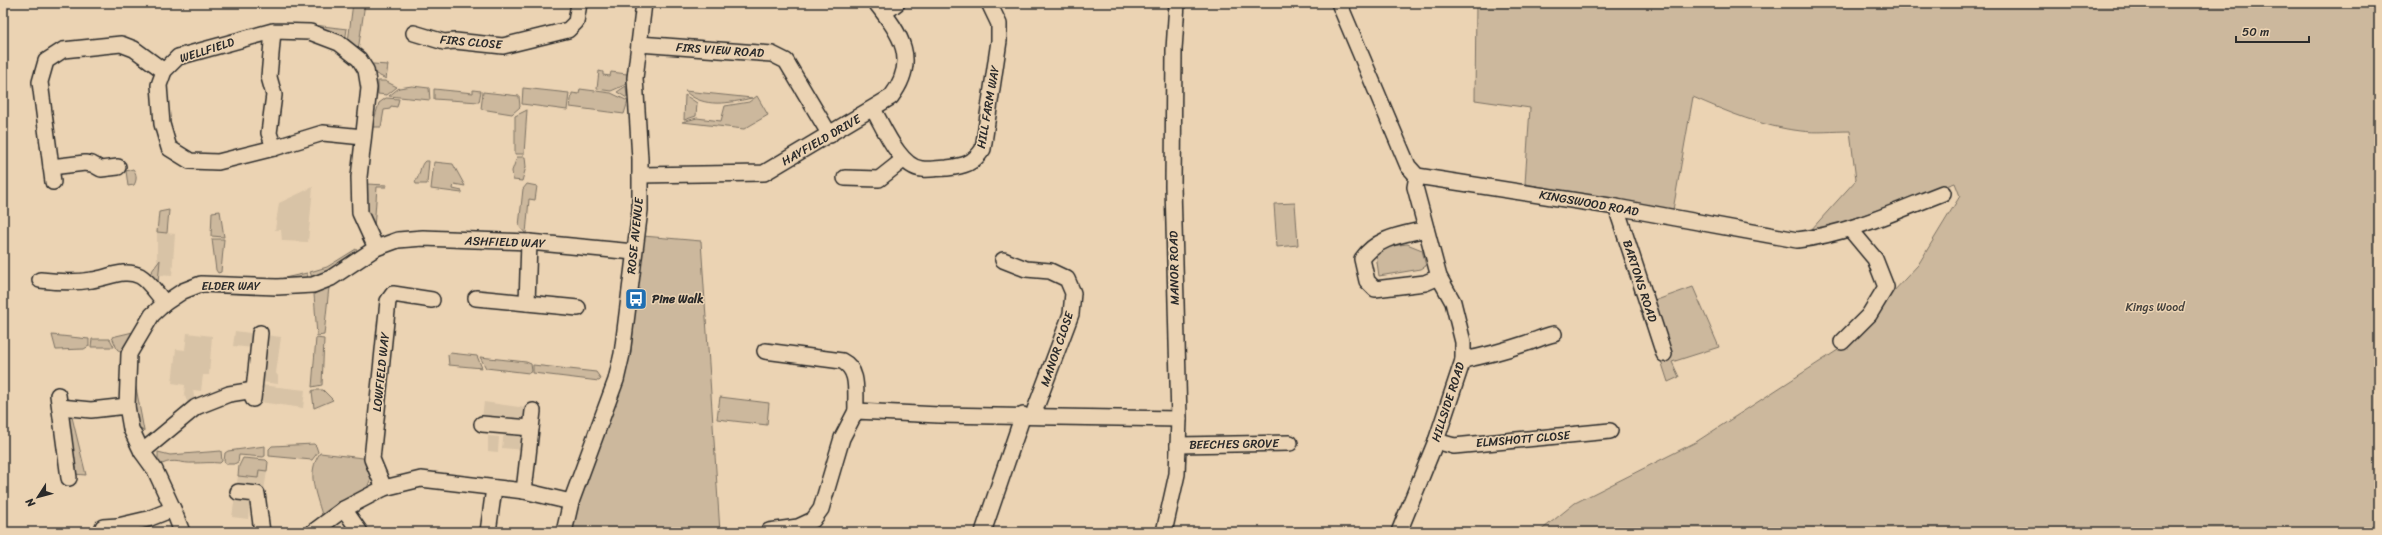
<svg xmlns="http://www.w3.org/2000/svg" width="2382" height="535" font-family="Sriracha,sans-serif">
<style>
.built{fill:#d8c3a6}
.green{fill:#ccb89d;stroke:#7c7264}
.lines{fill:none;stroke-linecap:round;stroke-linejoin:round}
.minor-casing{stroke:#2b2b2b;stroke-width:18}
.minor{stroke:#ebd3b3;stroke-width:15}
.labels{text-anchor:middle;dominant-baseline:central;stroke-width:3;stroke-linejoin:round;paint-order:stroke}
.street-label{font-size:12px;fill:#2b2b2b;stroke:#ebd3b3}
.poi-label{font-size:12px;font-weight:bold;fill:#2b2b2b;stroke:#ebd3b3;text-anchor:start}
.park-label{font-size:12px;fill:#43403c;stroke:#ebd3b3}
</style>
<rect width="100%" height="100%" fill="#ebd3b3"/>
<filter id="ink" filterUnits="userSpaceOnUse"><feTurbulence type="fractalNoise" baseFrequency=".025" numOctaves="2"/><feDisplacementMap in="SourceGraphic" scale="8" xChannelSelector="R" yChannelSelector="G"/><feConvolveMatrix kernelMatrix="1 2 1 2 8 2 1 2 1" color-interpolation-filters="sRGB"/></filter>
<g filter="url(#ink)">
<g class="built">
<path d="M313,187L308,242L282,241L281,230H275L279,203Z"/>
<path d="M157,232L175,234L172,276L159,275L160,260L157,261Z"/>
<path d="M235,331L281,337L276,373L278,376V384L262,382L254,348L233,346Z"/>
<path d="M187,333L212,336L209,375H203L201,391L193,390L195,402L189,406L184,394L185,385L172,383L176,349L185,350Z"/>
<path d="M261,385L305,390L303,408L259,402Z"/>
<path d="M484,402L526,408V416L523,420L482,418Z"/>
<path d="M504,432L522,436V450L502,448Z"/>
<path d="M488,436L499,437L498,452L488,451Z"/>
<path d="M259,470L267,471L264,491L252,490L248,519L232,517L238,476L258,478Z"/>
</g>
<g class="green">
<path d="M353,3H365L358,51L348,42Z"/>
<path d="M1476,3H2379V532H1539L1575,503L1696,442L1841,348L1918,265L1960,196L1955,183L1837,224L1810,231L1856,180L1850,131C1834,131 1816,133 1801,131C1763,127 1727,112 1693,97L1673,210L1525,184L1530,108L1475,100Z"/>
<path d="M314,25L347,29L345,41L316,29Z"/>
<path d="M373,64L388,65L386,79L376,74L369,66Z"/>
<path d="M599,71L603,72V75L610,76L611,72L627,74V84L611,91L597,89Z"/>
<path d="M378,81H385L397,87L387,95L378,94Z"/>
<path d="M412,86L429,88L430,100L389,96L399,88Z"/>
<path d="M626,86L627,98L617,92Z"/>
<path d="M523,88L569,93L567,110L522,104Z"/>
<path d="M434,89L473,93V90L481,91L479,102L434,99Z"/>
<path d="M580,89L611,93L628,101L624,114L570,107L572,93L579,94Z"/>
<path d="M685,91L752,98C730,103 703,109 685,91Z"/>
<path d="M483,92L519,96L520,107L512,114L481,109Z"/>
<path d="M685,95L697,103L696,116L684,120Z"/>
<path d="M757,96L768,115L744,129L682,122L697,118L721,121L725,106L749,102Z"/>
<path d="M386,98L399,99L397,107L391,106L390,109L384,110L381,127H372L379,103Z"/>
<path d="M527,110L524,154H515V116Z"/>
<path d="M517,157H525L526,167L522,181L513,180L512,171Z"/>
<path d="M425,161H429L427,184H416L415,182C421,175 419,166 425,161Z"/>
<path d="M434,162L453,164L465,186L454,184L453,189L462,191V193L431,189Z"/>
<path d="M133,169C137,174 137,180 134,185L128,186L126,171Z"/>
<path d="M366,184L387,185L386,187H377L374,229L369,227L365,186Z"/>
<path d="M527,184L537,186L535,200L529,199L526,234L519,226L523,189Z"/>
<path d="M1295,203L1298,245L1277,247L1274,204Z"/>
<path d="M169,210L167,233L157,232L159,212Z"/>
<path d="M220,211L224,237L211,236L212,212Z"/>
<path d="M643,236L701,241L720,532H571L575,514L622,386L631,351Z"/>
<path d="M212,239H224L221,272L218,273L216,270Z"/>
<path d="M1407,244L1422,250L1426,266L1421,269L1379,276L1375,248Z"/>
<path d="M356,249L358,254L313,280L310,272L327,267Z"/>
<path d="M160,260L158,283L149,275Z"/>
<path d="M307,273L308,281L280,282V279Z"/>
<path d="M329,287L324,335L317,336L314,294L317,291Z"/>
<path d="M1693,287L1719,347L1672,362L1679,377L1668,382L1651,330L1654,301Z"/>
<path d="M133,332L123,354L117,349L112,337Z"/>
<path d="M52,335L89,339V346L84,349L56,350Z"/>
<path d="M316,338L324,339L322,385L312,387Z"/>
<path d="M92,339H110L114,347H91Z"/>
<path d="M450,353L477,356L482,368L449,365L448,355Z"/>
<path d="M480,357L526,362L531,364L532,371L529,373L486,368Z"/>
<path d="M533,365L596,372L601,379L599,381L533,373Z"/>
<path d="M133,371L144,431L135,427Z"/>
<path d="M314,390H323L333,400L314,408L312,391Z"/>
<path d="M720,397L769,403L767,425L717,419Z"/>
<path d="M71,413L86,475L73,474V448L70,446L66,415Z"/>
<path d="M314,444L316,446L318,452L312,460L269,456V449L272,446Z"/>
<path d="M265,446V456L263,457L239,455L238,462L234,464H226L224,461L225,453L228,451Z"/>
<path d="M221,451L222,461L220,463C211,462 203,463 194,463C181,464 176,458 162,464L158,462V452L170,455Z"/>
<path d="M320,453L363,458L371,478L366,491L325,515H322C316,493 306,473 320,453Z"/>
<path d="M243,458L266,460L268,462L267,471L259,470L258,478L238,476L239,466Z"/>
</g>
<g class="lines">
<g class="minor-casing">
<g id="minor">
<path d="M1339,3L1408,166L1417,176L1616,207L1797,240C1848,234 1896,211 1943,193"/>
<path d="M884,13L897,3"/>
<path d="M273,31L269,77L274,95L269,133L274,148L218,162L190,161L169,148L162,124L159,85L164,71L178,57L273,31L310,32L339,43L359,59L366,70L369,88L359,177L360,213L376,248"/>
<path d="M414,33L444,42L455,41L503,46L568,30L576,22L579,3"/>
<path d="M639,44L772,54L786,61L830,135"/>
<path d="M873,109C883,126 900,168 922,169C930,170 939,168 947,168C964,166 973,164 983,149L999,41V24L989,3"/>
<path d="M274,148L323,133L363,137"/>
<path d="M51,167L85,163L92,164L101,169L118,167"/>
<path d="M640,175L764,173L891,97C919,60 901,35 876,3"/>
<path d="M845,178L879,179L903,160"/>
<path d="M53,182L40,82L46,61L63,50L121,44L134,49L164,71"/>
<path d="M1616,207L1664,354"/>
<path d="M1426,229C1401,235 1378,237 1362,259L1367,281L1375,289L1425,283L1439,277"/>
<path d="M1003,260L1026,269L1050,271L1067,279L1073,293L1071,314L1033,415"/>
<path d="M40,280C57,282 75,283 92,280C108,278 124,268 140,276C149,281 158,295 165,303"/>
<path d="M476,298L578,308"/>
<path d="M527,303L529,242"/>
<path d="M1842,342L1869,315L1886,287L1875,259L1850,229"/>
<path d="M765,351L842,361C860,370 855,393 856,411"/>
<path d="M1463,360C1485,356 1506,350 1527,343C1537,340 1544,336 1554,334"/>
<path d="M58,395L69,478"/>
<path d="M253,399L260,333"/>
<path d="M60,407L91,410L127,406"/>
<path d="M482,424L531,428"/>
<path d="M1436,441L1454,446L1610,431"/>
<path d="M1178,445L1290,443"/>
<path d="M142,452L196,407L229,394L254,390"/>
<path d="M384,488L372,459L388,301L393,294L432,300"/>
<path d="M524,491L533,411"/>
<path d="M238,492L257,494L262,532"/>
<path d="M344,509L360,532"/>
<path d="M103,527L118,526"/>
<path d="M769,531L798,527L813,520L821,509L842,438L856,411L939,415L1179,419"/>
<path d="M118,532V526L148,519L173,509"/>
<path d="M182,532L173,509L155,470L142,452L131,429L127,406L129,354L152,315L165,303L183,291L201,284L277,287L313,285L331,278L376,248L398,240L423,238L529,242L634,252"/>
<path d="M313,532L344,509L384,488L421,479L524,491L571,502"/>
<path d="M488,532L494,488"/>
<path d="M564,532L571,502L616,380L622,354L640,210V159L635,78L644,3"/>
<path d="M983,532L1023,415"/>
<path d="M1164,532L1177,474L1179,419L1173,186L1174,50L1177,3"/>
<path d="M1399,532L1436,441L1463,360V342L1453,302L1439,277L1415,187L1417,176"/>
</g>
</g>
<use href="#minor" class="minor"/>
</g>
</g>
<defs>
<g id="bus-square" transform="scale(1.15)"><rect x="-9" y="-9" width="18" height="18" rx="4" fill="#1f6fb2" stroke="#ebd3b3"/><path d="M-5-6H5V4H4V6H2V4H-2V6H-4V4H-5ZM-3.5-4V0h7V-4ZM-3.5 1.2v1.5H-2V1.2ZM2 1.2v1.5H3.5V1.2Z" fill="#fff"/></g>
</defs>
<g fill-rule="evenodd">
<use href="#bus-square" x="636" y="299"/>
</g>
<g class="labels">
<g class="street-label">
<text transform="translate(471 42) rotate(5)">FIRS CLOSE</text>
<text transform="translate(207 50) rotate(-18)">WELLFIELD</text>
<text transform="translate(720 50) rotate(4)">FIRS VIEW ROAD</text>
<text transform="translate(988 107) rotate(-80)">HILL FARM WAY</text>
<text transform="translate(821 140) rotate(-30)">HAYFIELD DRIVE</text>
<text transform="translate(1589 203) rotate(10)">KINGSWOOD ROAD</text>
<text transform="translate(635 236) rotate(-84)">ROSE AVENUE</text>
<text transform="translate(505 242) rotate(2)">ASHFIELD WAY</text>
<text transform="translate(1174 268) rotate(-91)">MANOR ROAD</text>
<text transform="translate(1640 281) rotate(72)">BARTONS ROAD</text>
<text x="231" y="286">ELDER WAY</text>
<text transform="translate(1057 349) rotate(-71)">MANOR CLOSE</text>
<text transform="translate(381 372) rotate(-84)">LOWFIELD WAY</text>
<text transform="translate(1448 402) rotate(-72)">HILLSIDE ROAD</text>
<text transform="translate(1523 439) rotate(-5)">ELMSHOTT CLOSE</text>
<text transform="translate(1234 444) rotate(-1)">BEECHES GROVE</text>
</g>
<g class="poi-label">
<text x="652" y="299">Pine Walk</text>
</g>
<g class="park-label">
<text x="2155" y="307">Kings Wood</text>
</g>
</g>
<rect width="2382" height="535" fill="none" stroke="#ebd3b3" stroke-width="16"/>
<rect x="8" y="8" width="2366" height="519" fill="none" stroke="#2b2b2b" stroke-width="1.5" filter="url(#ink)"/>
<g transform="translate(38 497) rotate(234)" stroke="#ebd3b3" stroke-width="3" paint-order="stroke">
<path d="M0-3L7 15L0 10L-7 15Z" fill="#2b2b2b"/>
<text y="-6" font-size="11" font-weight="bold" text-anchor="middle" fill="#2b2b2b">N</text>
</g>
<path d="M2236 36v6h73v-6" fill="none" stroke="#2b2b2b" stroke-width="2"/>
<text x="2242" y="36" font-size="12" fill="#2b2b2b" stroke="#ebd3b3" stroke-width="3" paint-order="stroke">50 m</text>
</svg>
